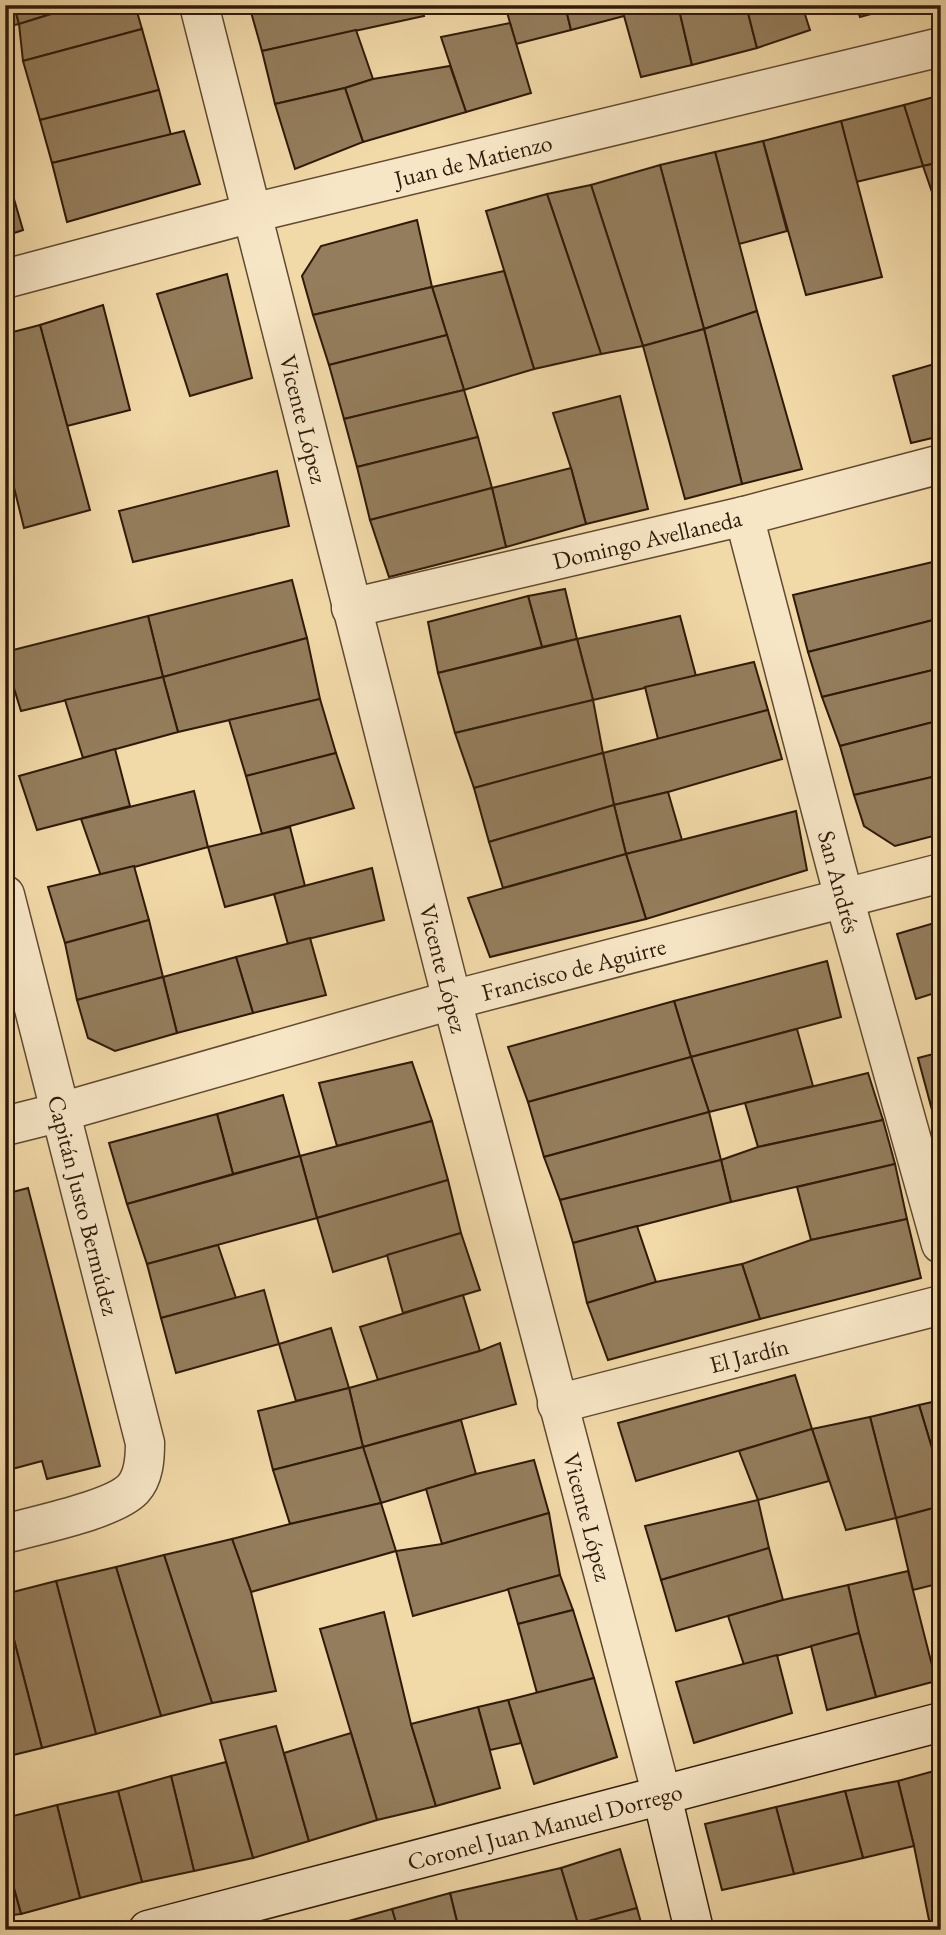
<svg xmlns="http://www.w3.org/2000/svg" width="946" height="1935" font-family="'EB Garamond',serif">
<style>
.building{fill:#947d5c;stroke:#2f1a09;stroke-width:2}
.lines{fill:none;stroke-linecap:round;stroke-linejoin:round}
.street-casing{stroke:#604a31;stroke-width:41}
.secondary-casing{stroke:#2f1a09;stroke-width:41}
.street{stroke:#f7e6c6;stroke-width:38}
.secondary{stroke:#f7e6c6;stroke-width:38}
.labels{text-anchor:middle;dominant-baseline:central;stroke-width:5;stroke-linejoin:round;paint-order:stroke}
.street-label{font-size:24px;fill:#2f1a09;stroke:#f7e6c6}
</style>
<rect width="100%" height="100%" fill="#f2d9a8"/>
<filter id="stains"><feTurbulence type="fractalNoise" baseFrequency=".00286" numOctaves="4"/><feColorMatrix values="0 0 0 0 .2 0 0 0 0 .09 0 0 0 0 .02 0 0 0 .5 -.17"/></filter>
<radialGradient id="worn" r=".72"><stop offset=".6" stop-color="#630" stop-opacity="0"/><stop offset="1" stop-color="#630" stop-opacity=".3"/></radialGradient>
<g class="building">
<path d="M5,5H14L19,24L5,27Z"/>
<path d="M14,5H80L19,24Z"/>
<path d="M80,5H135L142,29L23,61L19,24Z"/>
<path d="M249,5H420L424,16L262,51Z"/>
<path d="M505,5H565L571,30L516,44Z"/>
<path d="M565,5H621L624,16L571,30Z"/>
<path d="M621,5H678L692,65L641,77Z"/>
<path d="M678,5H746L757,48L692,65Z"/>
<path d="M746,5H802L810,30L757,48Z"/>
<path d="M856,5H904L860,17Z"/>
<path d="M510,23L531,93L466,112L441,37Z"/>
<path d="M142,29L159,90L40,120L23,61Z"/>
<path d="M356,30L373,79L345,88L275,104L262,51Z"/>
<path d="M450,66L466,112L363,142L345,88L373,79Z"/>
<path d="M345,88L363,142L295,169L275,104Z"/>
<path d="M159,90L171,135L52,163L40,120Z"/>
<path d="M941,95V162L923,166L904,105Z"/>
<path d="M904,105L923,166L856,182L841,121Z"/>
<path d="M841,121L882,277L806,295L763,141Z"/>
<path d="M184,131L200,184L67,222L52,163Z"/>
<path d="M763,141L787,231L739,244L715,152Z"/>
<path d="M715,152L757,311L704,329L660,165Z"/>
<path d="M941,162V215H940L923,166Z"/>
<path d="M660,165L704,329L643,346L591,185Z"/>
<path d="M5,168L23,230L5,236Z"/>
<path d="M591,185L643,346L601,354L547,194Z"/>
<path d="M547,194L601,354L534,369L486,211Z"/>
<path d="M417,220L432,287L313,315L302,276L321,246Z"/>
<path d="M504,271L534,369L464,390L432,287Z"/>
<path d="M227,274L252,378L190,396L157,294Z"/>
<path d="M432,287L447,335L329,365L313,315Z"/>
<path d="M103,305L130,410L67,426L40,325Z"/>
<path d="M757,311L802,469L742,484L704,329Z"/>
<path d="M40,325L90,510L24,528L5,451V334Z"/>
<path d="M704,329L742,484L685,499L643,346Z"/>
<path d="M447,335L464,390L344,419L329,365Z"/>
<path d="M941,362V436L911,443L893,376Z"/>
<path d="M464,390L478,437L357,467L344,419Z"/>
<path d="M620,396L648,509L586,524L571,468L553,413Z"/>
<path d="M478,437L492,488L370,520L357,467Z"/>
<path d="M571,468L586,524L506,547L492,488Z"/>
<path d="M277,471L289,526L133,562L119,511Z"/>
<path d="M492,488L506,547L389,577L370,520Z"/>
<path d="M941,560V618L808,652L793,595Z"/>
<path d="M292,580L307,638L163,677L148,616Z"/>
<path d="M565,589L577,639L542,647L528,596Z"/>
<path d="M528,596L542,647L438,673L428,622Z"/>
<path d="M148,616L163,677L21,711L5,659V652Z"/>
<path d="M680,616L696,676L593,700L577,639Z"/>
<path d="M941,618V668L822,697L808,652Z"/>
<path d="M307,638L320,699L178,732L163,677Z"/>
<path d="M577,639L593,700L455,733L438,673Z"/>
<path d="M754,662L768,710L658,739L645,687Z"/>
<path d="M941,668V720L840,746L822,697Z"/>
<path d="M163,677L178,732L83,758L65,700Z"/>
<path d="M320,699L336,753L246,776L229,720Z"/>
<path d="M593,700L603,753L474,788L455,733Z"/>
<path d="M768,710L782,759L668,792L614,805L603,753Z"/>
<path d="M941,720V775L854,795L840,746Z"/>
<path d="M115,749L130,806L37,830L19,776Z"/>
<path d="M336,753L354,808L262,834L246,776Z"/>
<path d="M603,753L614,805L489,842L474,788Z"/>
<path d="M941,775V834L895,846L864,826L854,795Z"/>
<path d="M194,791L208,847L101,876L81,819Z"/>
<path d="M668,792L682,840L626,854L614,805Z"/>
<path d="M614,805L626,854L503,888L489,842Z"/>
<path d="M796,811L807,870L646,919L626,854Z"/>
<path d="M290,827L305,886L225,907L208,847Z"/>
<path d="M626,854L646,919L490,957L468,898Z"/>
<path d="M134,866L149,920L65,943L48,887Z"/>
<path d="M372,868L384,920L288,944L274,894Z"/>
<path d="M149,920L163,977L77,1000L65,943Z"/>
<path d="M941,921V991L916,999L897,934Z"/>
<path d="M310,938L326,995L253,1013L236,957Z"/>
<path d="M236,957L253,1013L177,1033L163,977Z"/>
<path d="M827,961L841,1017L691,1057L674,1001Z"/>
<path d="M163,977L177,1033L115,1051L88,1038L77,1000Z"/>
<path d="M674,1001L691,1057L528,1102L508,1047Z"/>
<path d="M797,1029L813,1086L709,1112L691,1057Z"/>
<path d="M941,1052V1108L932,1110L918,1058Z"/>
<path d="M691,1057L709,1112L544,1157L528,1102Z"/>
<path d="M412,1062L432,1121L337,1146L319,1083Z"/>
<path d="M868,1073L883,1120L758,1147L745,1103Z"/>
<path d="M283,1095L300,1156L233,1174L217,1114Z"/>
<path d="M709,1112L721,1160L560,1200L544,1157Z"/>
<path d="M217,1114L233,1174L127,1204L109,1143Z"/>
<path d="M883,1120L895,1164L731,1202L721,1160L758,1147Z"/>
<path d="M432,1121L448,1180L317,1218L300,1156Z"/>
<path d="M300,1156L317,1218L147,1264L127,1204Z"/>
<path d="M721,1160L731,1202L573,1243L560,1200Z"/>
<path d="M895,1164L907,1219L811,1240L797,1187Z"/>
<path d="M448,1180L461,1233L333,1272L317,1218Z"/>
<path d="M28,1188L100,1466L47,1479L42,1461L5,1471V1194Z"/>
<path d="M907,1219L921,1278L760,1319L742,1264L811,1240Z"/>
<path d="M637,1226L656,1282L587,1303L573,1243Z"/>
<path d="M461,1233L480,1290L403,1313L387,1255Z"/>
<path d="M218,1245L236,1298L161,1318L147,1264Z"/>
<path d="M742,1264L760,1319L608,1360L587,1303L656,1282Z"/>
<path d="M264,1290L279,1344L176,1373L161,1318Z"/>
<path d="M463,1295L480,1351L378,1380L360,1327Z"/>
<path d="M331,1328L349,1388L296,1401L279,1344Z"/>
<path d="M500,1343L516,1404L363,1447L349,1388L480,1351Z"/>
<path d="M795,1375L812,1429L636,1481L618,1423Z"/>
<path d="M349,1388L363,1447L273,1470L258,1411Z"/>
<path d="M941,1400V1478L919,1405Z"/>
<path d="M919,1405L941,1478V1506L896,1518L870,1417Z"/>
<path d="M870,1417L896,1518L846,1530L812,1429Z"/>
<path d="M461,1420L476,1474L381,1503L363,1447Z"/>
<path d="M812,1429L829,1481L758,1500L739,1451Z"/>
<path d="M363,1447L381,1503L290,1524L273,1470Z"/>
<path d="M534,1460L549,1513L442,1544L426,1489L476,1474Z"/>
<path d="M758,1500L769,1548L661,1580L645,1526Z"/>
<path d="M381,1503L396,1551L251,1592L232,1539L290,1524Z"/>
<path d="M941,1506V1583L913,1590L896,1518Z"/>
<path d="M549,1513L560,1575L413,1616L396,1551L442,1544Z"/>
<path d="M232,1539L251,1592L276,1691L212,1703L164,1555Z"/>
<path d="M769,1548L783,1600L676,1631L661,1580Z"/>
<path d="M164,1555L212,1703L161,1716L116,1567Z"/>
<path d="M116,1567L161,1716L96,1734L56,1581Z"/>
<path d="M908,1571L936,1681L876,1697L859,1633L848,1585Z"/>
<path d="M560,1575L573,1610L518,1624L508,1589Z"/>
<path d="M56,1581L96,1734L42,1748L5,1605V1594Z"/>
<path d="M848,1585L859,1633L744,1665L728,1616L783,1600Z"/>
<path d="M5,1605L42,1748L5,1757Z"/>
<path d="M573,1610L594,1678L537,1693L518,1624Z"/>
<path d="M384,1612L411,1724L436,1806L377,1820L320,1629Z"/>
<path d="M859,1633L876,1697L827,1710L811,1646Z"/>
<path d="M777,1655L792,1713L694,1743L676,1682Z"/>
<path d="M594,1678L617,1757L534,1784L508,1700Z"/>
<path d="M508,1700L521,1743L490,1750L478,1707Z"/>
<path d="M478,1707L500,1788L436,1806L411,1724Z"/>
<path d="M276,1726L309,1841L253,1858L220,1740Z"/>
<path d="M351,1733L377,1820L309,1841L284,1753Z"/>
<path d="M226,1762L253,1858L194,1871L171,1776Z"/>
<path d="M941,1769V1930H931L914,1846L898,1781Z"/>
<path d="M171,1776L194,1871L142,1882L118,1791Z"/>
<path d="M898,1781L914,1846L863,1858L845,1791Z"/>
<path d="M118,1791L142,1882L80,1898L57,1805Z"/>
<path d="M845,1791L863,1858L794,1874L776,1807Z"/>
<path d="M57,1805L80,1898L21,1914L5,1856V1818Z"/>
<path d="M776,1807L794,1874L722,1890L705,1824Z"/>
<path d="M620,1849L637,1908L578,1924L561,1868Z"/>
<path d="M5,1856L21,1914L5,1916Z"/>
<path d="M561,1868L578,1924L556,1930H459L450,1893Z"/>
<path d="M450,1893L459,1930H398L392,1909Z"/>
<path d="M637,1908L643,1930H556L578,1924Z"/>
<path d="M392,1909L398,1930H347L345,1922Z"/>
<path d="M345,1922L347,1930H315Z"/>
</g>
<g class="lines">
<g class="street-casing">
<g id="street">
<path id="s1" d="M199,5L452,1000L662,1796"/>
<path id="s2" d="M5,279L252,213L941,47"/>
<path id="s3" d="M744,516L844,898L941,1244"/>
<path id="s4" d="M351,608L744,516L941,464"/>
<path id="s5" d="M5,895L145,1443C145,1459 144,1477 133,1489C113,1510 36,1525 5,1534"/>
<path id="s6" d="M5,1126L61,1112L452,1000L941,873"/>
<path id="s7" d="M557,1404L941,1305"/>
</g>
</g>
<g class="secondary-casing">
<g id="secondary">
<path d="M662,1796L694,1930"/>
<path id="s8" d="M148,1930L941,1722"/>
</g>
</g>
<use href="#street" class="street"/>
<use href="#secondary" class="secondary"/>
</g>
<g class="labels">
<g class="street-label">
<text stroke="none"><textPath href="#s2" startOffset="483">Juan de Matienzo</textPath></text>
<text stroke="none"><textPath href="#s1" startOffset="427">Vicente López</textPath></text>
<text stroke="none"><textPath href="#s4" startOffset="304">Domingo Avellaneda</textPath></text>
<text stroke="none"><textPath href="#s3" startOffset="378">San Andrés</textPath></text>
<text stroke="none"><textPath href="#s1" startOffset="994">Vicente López</textPath></text>
<text stroke="none"><textPath href="#s6" startOffset="590">Francisco de Aguirre</textPath></text>
<text stroke="none"><textPath href="#s5" startOffset="320">Capitán Justo Bermúdez</textPath></text>
<text stroke="none"><textPath href="#s7" startOffset="198">El Jardín</textPath></text>
<text stroke="none"><textPath href="#s1" startOffset="1561">Vicente López</textPath></text>
<text stroke="none"><textPath href="#s8" startOffset="410">Coronel Juan Manuel Dorrego</textPath></text>
</g>
</g>
<rect width="946" height="1935" fill="none" stroke="#f2d9a8" stroke-width="28"/>
<rect x="7" y="7" width="932" height="1921" fill="none" stroke="#2f1a09" stroke-width="3.5"/>
<rect x="14" y="14" width="918" height="1907" fill="none" stroke="#2f1a09" stroke-width="2"/>
<rect width="100%" height="100%" filter="url(#stains)"/>
<rect width="100%" height="100%" fill="url(#worn)"/>
</svg>
